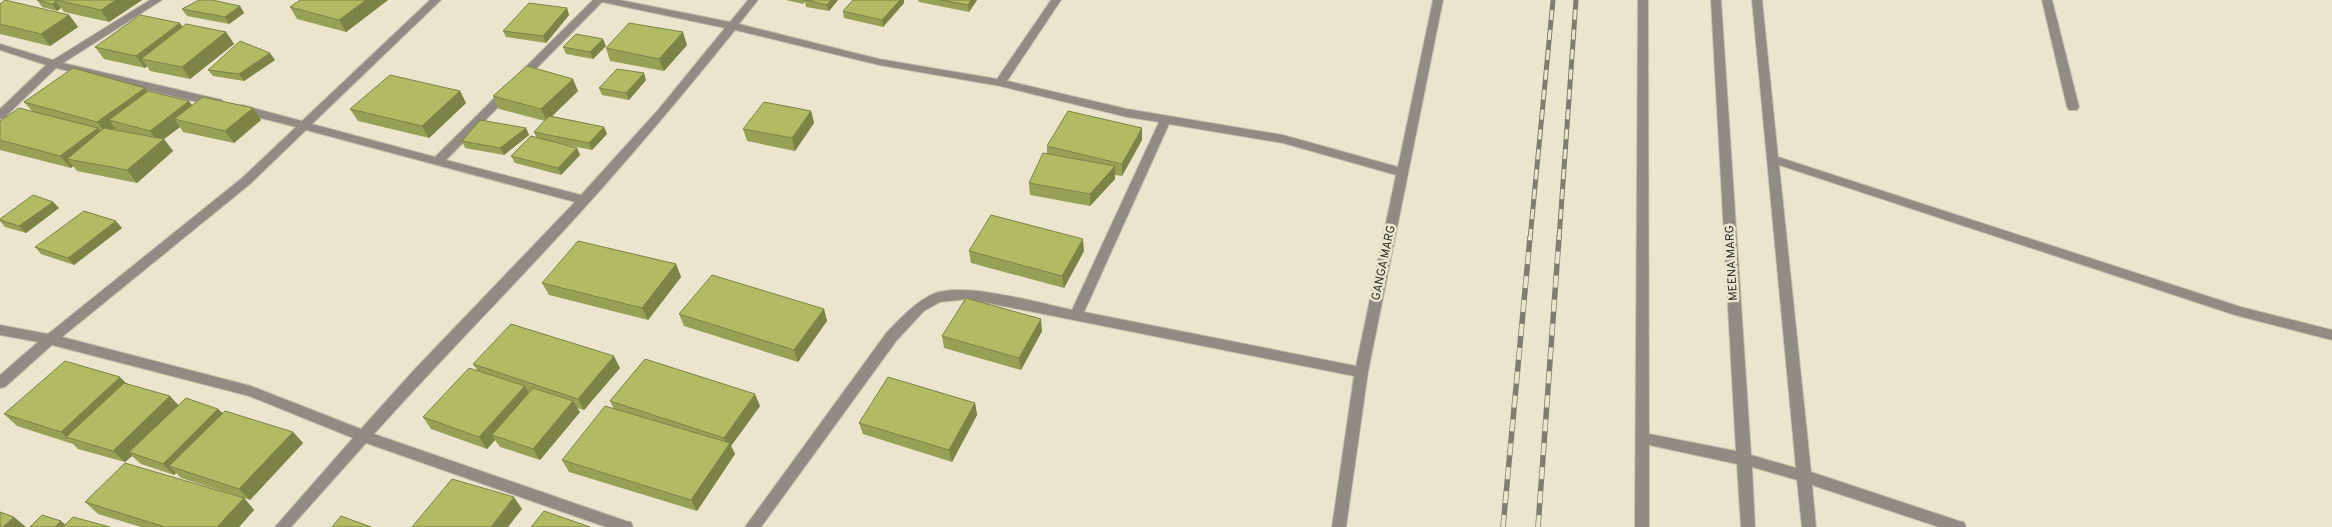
<svg xmlns="http://www.w3.org/2000/svg" width="2332" height="527" font-family="Overpass,sans-serif">
<style>
.lines{fill:none;stroke-linecap:round;stroke-linejoin:round}
.minor-casing{stroke:#c5c0ac;stroke-width:2}
.minor{fill:#918b83;fill-rule:evenodd}
.rail-far1-casing{stroke:#817d6e;stroke-width:5}
.rail-casing{stroke:#817d6e;stroke-width:5.5}
.rail-far1{stroke:#ebe5ce;stroke-width:3;stroke-dasharray:10;stroke-linecap:butt}
.rail{stroke:#ebe5ce;stroke-width:4;stroke-dasharray:12;stroke-linecap:butt}
.wall{fill:#97a156}
.shaded-wall{fill:#7b8346}
.building{fill:#b0bb64;stroke:#7b8346}
.labels{text-anchor:middle;dominant-baseline:central;stroke-width:5;stroke-linejoin:round;paint-order:stroke}
.street-label{font-size:12px;fill:#2f2d24;stroke:#ebe5ce}
</style>
<rect width="100%" height="100%" fill="#ebe5ce"/>
<g class="lines">
<g class="minor-casing">
<g id="minor">
<path d="M150,0H162L63,63L222,100L224,103L222,106L218,107L56,68L4,118L0,119V109L46,65L0,50V44L53,60Z"/>
<path d="M430,0H441L312,124L435,157L593,0H620L730,22L748,0H758L739,24L879,59L997,79L1051,0H1061L1007,81L1127,109L1283,135L1398,167L1433,0H1443L1368,372L1346,527H1332L1354,376L968,299L940,302L924,311L897,340L761,527H745L887,332C901,318 913,304 931,295C959,280 1040,303 1072,310L1159,122L1127,117L1000,86L879,65L735,30C677,102 618,172 555,240C495,305 433,368 374,434L626,521L631,522L633,527H606L366,443L291,527H275L353,438L249,396L52,345L5,387L0,388V375L38,342L0,335V325L48,334L242,178L296,127L238,112L236,109L238,106L242,105L302,121ZM602,2L725,28L658,110L581,195L446,160ZM1169,124L1283,143L1396,175L1356,366L1084,312ZM306,130L575,202L414,370L361,429L251,386L62,337L250,184Z"/>
<path d="M1638,0H1648L1649,434L1736,451L1711,0H1721L1751,455L1796,468L1752,0H1762L1778,157L2241,307L2332,330V340L2235,315L1779,165L1811,472L1959,521L1964,522L1966,527H1939L1812,485L1816,527H1802L1797,480L1752,467L1755,527H1741L1737,464L1649,445V527H1635Z"/>
<path d="M2042,0H2052L2079,107L2077,110H2069L2067,107Z"/>
</g>
</g>
<use href="#minor" class="minor"/>
<g class="rail-far1-casing">
<g id="rail-far1">
<path d="M1530,239L1553,0"/>
<path d="M1559,239L1576,0"/>
</g>
</g>
<g class="rail-casing">
<g id="rail">
<path d="M1503,527L1530,237"/>
<path d="M1538,527L1559,237"/>
</g>
</g>
<use href="#rail-far1" class="rail-far1"/>
<use href="#rail" class="rail"/>
</g>
<g class="wall">
<path d="M37,0H142L109,22L64,12L61,8L57,11L42,7Z"/>
<path d="M388,0L346,32L297,19L290,7Z"/>
<path d="M786,0H838L829,11L806,7L805,2L803,4Z"/>
<path d="M918,0H977L969,12L919,2Z"/>
<path d="M904,3L883,27L844,18L843,11Z"/>
<path d="M0,4L69,15L78,27L50,46L0,34Z"/>
<path d="M240,6L244,13L229,24L187,16L182,9Z"/>
<path d="M567,8L569,15L546,43L506,37L503,31Z"/>
<path d="M183,27L226,32L234,44L190,79L150,71L147,66L145,68L104,59L95,47Z"/>
<path d="M687,45L664,71L610,61L606,48Z"/>
<path d="M606,46L593,59L566,54L563,47Z"/>
<path d="M275,60L244,81L213,76L208,70Z"/>
<path d="M646,80L629,100L602,95L599,88Z"/>
<path d="M145,88L148,91L192,105L253,108L261,120L234,143L183,132L180,127L164,139L173,151L137,183L77,171L73,166L71,168L0,150V121L32,111L24,102Z"/>
<path d="M460,91L466,103L429,138L358,121L350,109Z"/>
<path d="M578,91L552,116L604,127L607,134L592,150L552,142L577,148L580,155L561,175L515,163L511,156L537,138L534,132L545,121L499,109L493,96Z"/>
<path d="M811,111L814,123L795,151L747,141L743,129Z"/>
<path d="M526,128L529,135L504,155L465,148L462,141Z"/>
<path d="M1142,140L1122,176L1115,175V179L1090,206L1030,195L1029,183L1047,154V146Z"/>
<path d="M53,202L59,208L26,233L5,227L0,221V219Z"/>
<path d="M122,228L74,265L41,254L35,247Z"/>
<path d="M969,251H1084L1064,288L971,263Z"/>
<path d="M676,264L681,277L648,320L549,295L542,283Z"/>
<path d="M824,309L827,321L798,362L684,326L679,314Z"/>
<path d="M1042,331L1021,370L944,348L942,336Z"/>
<path d="M473,364L620,368L584,410L577,408L580,412L540,460L500,447L495,440L487,449L431,429L423,417L477,370Z"/>
<path d="M126,383L179,405L218,409L223,413L293,432L303,443L250,500L244,498L254,510L239,527H141L98,514L85,502L241,497L181,478L176,473L174,475L141,464L132,456L125,462L78,449L73,444L17,426L4,414Z"/>
<path d="M610,401L760,406L731,446L735,454L697,511L569,472L562,460L614,409Z"/>
<path d="M975,403L977,415L952,462L863,434L859,423Z"/>
</g>
<g class="shaded-wall">
<path d="M116,0H142L109,22L101,10Z"/>
<path d="M366,0H388L346,32L339,20Z"/>
<path d="M831,0H838L829,11L827,5Z"/>
<path d="M900,0H904V3L883,27L882,20Z"/>
<path d="M971,0H977L969,12L968,5Z"/>
<path d="M56,2L61,8L57,11L52,4Z"/>
<path d="M240,6L244,13L229,24L225,17Z"/>
<path d="M567,8L569,15L546,43L543,36Z"/>
<path d="M69,15L78,27L50,46L41,34Z"/>
<path d="M180,23L188,35L141,59L147,66L145,68L136,56Z"/>
<path d="M226,32L234,44L190,79L182,67Z"/>
<path d="M683,32L687,45L664,71L659,59Z"/>
<path d="M603,39L606,46L593,59L590,52Z"/>
<path d="M270,53L275,60L244,81L239,74Z"/>
<path d="M644,73L646,80L629,100L626,93Z"/>
<path d="M573,79L578,91L547,121L541,109Z"/>
<path d="M145,88L154,100L109,120L115,128L107,134L97,122Z"/>
<path d="M460,91L466,103L429,138L422,126Z"/>
<path d="M189,101L198,113L174,119L180,127L164,139L173,151L137,183L127,170L159,143L150,131Z"/>
<path d="M253,108L261,120L234,143L225,131Z"/>
<path d="M811,111L814,123L795,151L792,138Z"/>
<path d="M604,127L607,134L592,150L589,143Z"/>
<path d="M98,128L107,140L67,159L73,166L71,168L60,156Z"/>
<path d="M526,128L529,135L504,155L500,148Z"/>
<path d="M1142,128V140L1122,176V164Z"/>
<path d="M577,148L580,155L561,175L558,168Z"/>
<path d="M1115,166V179L1090,206V194Z"/>
<path d="M53,202L59,208L26,233L19,226Z"/>
<path d="M116,221L122,228L74,265L68,258Z"/>
<path d="M1083,239L1084,251L1064,288L1062,276Z"/>
<path d="M676,264L681,277L648,320L642,308Z"/>
<path d="M824,309L827,321L798,362L794,350Z"/>
<path d="M1041,319L1042,331L1021,370L1019,358Z"/>
<path d="M614,356L620,368L584,410L578,399Z"/>
<path d="M120,377L132,389L67,437L61,432Z"/>
<path d="M525,386L532,398L492,435L495,440L487,449L479,437Z"/>
<path d="M755,394L760,406L731,446L735,454L697,511L691,500L727,446L724,438Z"/>
<path d="M170,396L181,408L129,452L132,456L125,462L113,451Z"/>
<path d="M573,401L580,412L540,460L533,449Z"/>
<path d="M975,403L977,415L952,462L949,450Z"/>
<path d="M218,409L229,421L169,466L176,473L174,475L163,464Z"/>
<path d="M293,432L303,443L250,500L239,489Z"/>
<path d="M514,497L522,509L508,527H491Z"/>
<path d="M244,498L254,510L239,527H217Z"/>
<path d="M14,517L26,527H3Z"/>
<path d="M61,521L68,527H55Z"/>
</g>
<g class="building">
<path d="M5,0L69,15L41,34L0,24V4Z"/>
<path d="M37,0H55L56,2L52,4Z"/>
<path d="M56,0H116L101,10Z"/>
<path d="M199,0H212L240,6L225,17L182,9Z"/>
<path d="M300,0H366L339,20L290,7Z"/>
<path d="M805,0H831L827,5Z"/>
<path d="M853,0H900L882,20L843,11Z"/>
<path d="M941,0H971L968,5Z"/>
<path d="M529,3L567,8L543,36L503,31Z"/>
<path d="M140,15L180,23L136,56L95,47Z"/>
<path d="M629,23L683,32L659,59L606,48Z"/>
<path d="M186,24L226,32L182,67L141,59Z"/>
<path d="M576,34L603,39L590,52L563,47Z"/>
<path d="M240,41L270,53L239,74L208,70Z"/>
<path d="M527,66L573,79L541,109L493,96Z"/>
<path d="M73,68L145,88L97,122L24,102Z"/>
<path d="M617,69L644,73L626,93L599,88Z"/>
<path d="M390,75L460,91L422,126L350,109Z"/>
<path d="M148,91L189,101L150,131L109,120Z"/>
<path d="M203,97L253,108L225,131L174,119Z"/>
<path d="M764,102L811,111L792,138L743,129Z"/>
<path d="M19,108L98,128L60,156L0,140V121Z"/>
<path d="M1068,111L1142,128L1122,164L1047,146Z"/>
<path d="M549,116L604,127L589,143L534,132Z"/>
<path d="M480,120L526,128L500,148L462,141Z"/>
<path d="M104,128L164,139L127,170L67,159Z"/>
<path d="M531,136L577,148L558,168L511,156Z"/>
<path d="M1043,153L1115,166L1090,194L1029,183Z"/>
<path d="M33,195L53,202L19,226L0,220V219Z"/>
<path d="M84,211L116,221L68,258L35,247Z"/>
<path d="M991,215L1083,239L1062,276L969,251Z"/>
<path d="M578,241L676,264L642,308L542,283Z"/>
<path d="M712,275L824,309L794,350L679,314Z"/>
<path d="M966,298L1041,319L1019,358L942,336Z"/>
<path d="M511,324L614,356L578,399L473,364Z"/>
<path d="M645,359L755,394L724,438L610,401Z"/>
<path d="M65,361L120,377L61,432L4,414Z"/>
<path d="M469,368L525,386L479,437L423,417Z"/>
<path d="M888,377L975,403L949,450L859,423Z"/>
<path d="M124,383L170,396L113,451L66,437Z"/>
<path d="M533,388L573,401L533,449L492,435Z"/>
<path d="M186,398L218,409L163,464L129,452Z"/>
<path d="M605,406L730,443L691,500L562,460Z"/>
<path d="M225,411L293,432L239,489L169,466Z"/>
<path d="M125,463L244,498L217,527H165L85,502Z"/>
<path d="M452,479L514,497L491,527H412Z"/>
<path d="M544,511L590,527H531Z"/>
<path d="M0,512L14,517L3,527H0Z"/>
<path d="M42,515L61,521L55,527H30Z"/>
<path d="M341,516L371,527H332Z"/>
<path d="M73,517L110,527H63Z"/>
</g>
<g class="labels">
<g class="street-label">
<text transform="translate(1384 263) rotate(-78)">GANGA MARG</text>
<text transform="translate(1732 263) rotate(-93)">MEENA MARG</text>
</g>
</g>
</svg>
